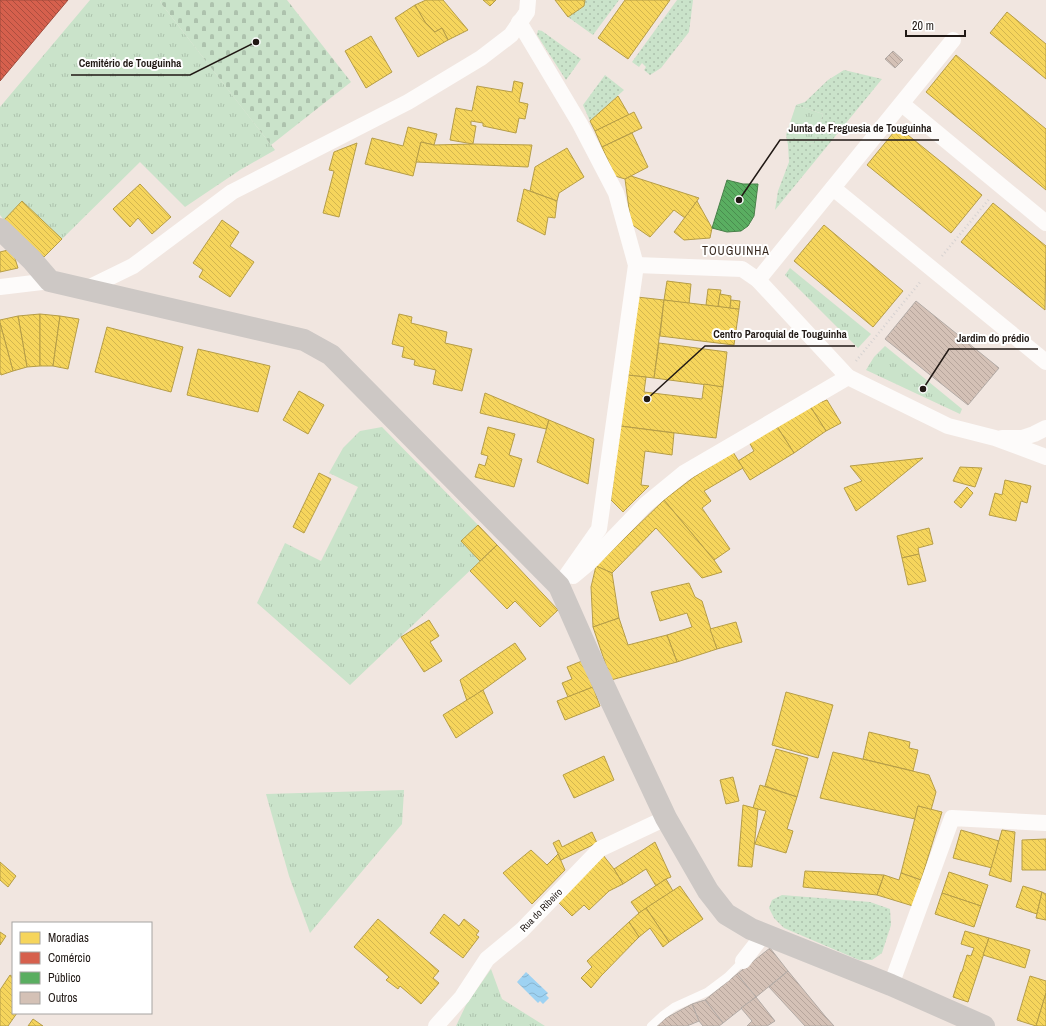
<svg xmlns="http://www.w3.org/2000/svg" width="1046" height="1026" font-family="'Archivo Narrow',sans-serif">
<style>
.grass{fill:url(#grass-tufts)}
.cemetery{fill:url(#cemetery-stones)}
.garden{fill:url(#garden-dots)}
.water{fill:url(#water-waves)}
.homes{fill:url(#homes-back-hatch);stroke:#b69d47}
.shops{fill:url(#shops-back-hatch);stroke:#a04b3c}
.public{fill:url(#public-back-hatch);stroke:#49814a}
.building{fill:url(#building-back-hatch);stroke:#b2aaa5}
.lines{fill:none;stroke-linecap:round;stroke-linejoin:round}
.path{stroke:#d6d2d1;stroke-width:2.5;stroke-dasharray:1 3;stroke-linecap:butt}
.lane{stroke:#fdfbfa;stroke-width:8}
.street{stroke:#fdfbfa;stroke-width:16}
.secondary{stroke:#cdc8c5;stroke-width:22}
.labels{text-anchor:middle;dominant-baseline:central;stroke-width:4;stroke-linejoin:round;paint-order:stroke}
.street-label{font-size:10px;fill:#211915;stroke:#fff}
.quarter-label{font-size:12px;letter-spacing:1px;fill:#36271d;stroke:#fff}
.leader{fill:none;stroke:#211915;stroke-width:1.5}
.callout-dot{fill:#211915;stroke:#fff;stroke-width:1.5}
.callout-label{font-size:11px;text-anchor:middle;font-weight:bold;fill:#211915;stroke:#fff;stroke-width:4;stroke-linejoin:round;paint-order:stroke}
</style>
<defs>
<pattern id="grass-tufts" width="24" height="20" patternUnits="userSpaceOnUse"><rect width="24" height="20" fill="#cae3ca"/><path d="M3 7l-1-3M5 7V3M7 7l1-3M15 17l-1-3M17 17v-4M19 17l1-3" fill="none" stroke="#adc2ad"/></pattern>
<pattern id="cemetery-stones" width="16" height="16" patternUnits="userSpaceOnUse"><rect width="16" height="16" fill="#cae3ca"/><path d="M2 7V4a2 2 0 0 1 4 0v3zM10 15v-3a2 2 0 0 1 4 0v3z" fill="#adc2ad"/></pattern>
<pattern id="garden-dots" width="8" height="8" patternUnits="userSpaceOnUse"><rect width="8" height="8" fill="#cae3ca"/><path d="M2 2h.1M6 6h.1" fill="none" stroke="#adc2ad" stroke-width="1.8" stroke-linecap="round"/></pattern>
<pattern id="water-waves" width="16" height="10" patternUnits="userSpaceOnUse"><rect width="16" height="10" fill="#9ed2f2"/><path d="M0 5q4-4 8 0t8 0" fill="none" stroke="#88b4cf"/></pattern>
<pattern id="homes-back-hatch" width="6" height="6" patternUnits="userSpaceOnUse"><rect width="6" height="6" fill="#f6d55c"/><path d="M-1 5l2 2M0 0l6 6M5-1l2 2" fill="none" stroke="#d3b64f"/></pattern>
<pattern id="shops-back-hatch" width="6" height="6" patternUnits="userSpaceOnUse"><rect width="6" height="6" fill="#d6604d"/><path d="M-1 5l2 2M0 0l6 6M5-1l2 2" fill="none" stroke="#ad4e3f"/></pattern>
<pattern id="public-back-hatch" width="6" height="6" patternUnits="userSpaceOnUse"><rect width="6" height="6" fill="#5aae61"/><path d="M-1 5l2 2M0 0l6 6M5-1l2 2" fill="none" stroke="#4a8d4f"/></pattern>
<pattern id="building-back-hatch" width="6" height="6" patternUnits="userSpaceOnUse"><rect width="6" height="6" fill="#d4c1b6"/><path d="M-1 5l2 2M0 0l6 6M5-1l2 2" fill="none" stroke="#b6a59c"/></pattern>
</defs>
<rect width="100%" height="100%" fill="#f1e6e0"/>
<g class="grass">
<path d="M90,0H162L160,2L275,150L240,170L185,207L140,162L62,239L4,220L0,215V107Z"/>
<path d="M796,105L823,114L813,144L786,135Z"/>
<path d="M790,268L871,334L858,348L785,275Z"/>
<path d="M885,346L962,409L960,414L866,370L874,357Z"/>
<path d="M382,427L478,525L461,541L480,561L350,685L257,603L285,543L321,561L358,487L329,473L343,448L360,431Z"/>
<path d="M404,790L402,824L310,933L289,876L266,794Z"/>
<path d="M491,969L502,999L545,1026H456L466,1005Z"/>
</g>
<path class="cemetery" d="M162,0H287L351,82L271,145L160,2Z"/>
<g class="garden">
<path d="M585,0H619L593,35L568,17L584,6Z"/>
<path d="M677,0H693L689,32L661,68L650,75L644,70L646,67L642,63L639,67L632,62Z"/>
<path d="M538,30L542,31L581,59L566,80L537,35Z"/>
<path d="M844,70L882,79L775,210L778,191L789,162L788,145L786,135L813,144L823,114L796,105L805,102L828,80Z"/>
<path d="M605,75L624,90L590,121L583,105Z"/>
<path d="M782,895L870,902L890,909L891,925L882,953L872,960H859L784,928L774,918L769,908L772,900Z"/>
</g>
<path class="water" d="M526,972L548,993L546,995L549,998L543,1004L540,1001L538,1003L517,982Z"/>
<g class="homes">
<path d="M426,0H443L468,30L448,40L442,28L435,32L425,22L415,5Z"/>
<path d="M483,0H496L490,6Z"/>
<path d="M555,0H585L584,6L568,17Z"/>
<path d="M625,0H670L628,59L598,38Z"/>
<path d="M415,5L425,22L435,32L442,28L448,40L418,57L395,18Z"/>
<path d="M1007,12L1046,44V79L990,33Z"/>
<path d="M371,36L392,72L366,88L345,51Z"/>
<path d="M956,55L1046,129V190L926,92Z"/>
<path d="M514,81L523,83L519,102L528,104L525,119L519,118L516,133L483,126V123L471,121V125L476,126L473,144L450,140L456,108L472,111L477,86L512,92Z"/>
<path d="M618,96L629,115L595,131L590,121Z"/>
<path d="M634,112L642,128L602,147L595,131Z"/>
<path d="M408,127L437,134L434,145L421,142L413,176L365,164L372,138L403,146Z"/>
<path d="M898,127L982,195L951,233L867,165Z"/>
<path d="M632,133L648,167L625,179L615,176L602,147Z"/>
<path d="M421,142L434,145L473,144L532,145L528,167L416,162Z"/>
<path d="M357,143L339,217L323,213L334,171L329,170L334,152Z"/>
<path d="M567,148L584,177L559,193L557,201L530,191L535,167Z"/>
<path d="M631,176L699,198L685,218L674,210L650,237L631,224L625,179Z"/>
<path d="M140,184L171,217L152,234L138,218L130,227L113,209Z"/>
<path d="M524,189L557,201L555,218L548,217L545,235L517,221Z"/>
<path d="M22,201L62,239L44,257L4,220Z"/>
<path d="M697,201L712,228L710,238L684,240L674,232Z"/>
<path d="M993,203L1046,246L1045,310L961,242Z"/>
<path d="M222,220L239,232L230,246L254,262L230,297L199,277L203,270L193,263Z"/>
<path d="M824,225L903,291L873,327L794,261Z"/>
<path d="M12,249L18,268L0,272V252Z"/>
<path d="M667,281L691,284L689,304L664,300Z"/>
<path d="M708,289L721,290L718,307L706,305Z"/>
<path d="M720,294L731,296L730,308L718,307Z"/>
<path d="M637,297L664,300L654,378L627,375Z"/>
<path d="M664,300L739,309L734,345L660,336Z"/>
<path d="M731,300L740,301L739,309L730,308Z"/>
<path d="M40,314V366L27,367L18,316Z"/>
<path d="M40,314L60,316L53,366H40Z"/>
<path d="M399,314L412,317L411,323L447,332L445,343L472,349L462,391L433,384L436,370L414,365L415,360L402,357L404,347L392,344Z"/>
<path d="M18,316L27,367L13,371L0,323V320Z"/>
<path d="M60,316L79,319L68,369L53,366Z"/>
<path d="M0,323L13,371L1,375L0,373Z"/>
<path d="M107,327L183,347L171,392L95,372Z"/>
<path d="M659,343L727,352L723,387L654,378Z"/>
<path d="M198,349L270,366L258,412L187,395Z"/>
<path d="M627,375L646,377L644,392L702,399L704,384L723,387L716,438L620,426Z"/>
<path d="M299,391L324,405L308,434L283,420Z"/>
<path d="M485,393L549,420L546,429L480,413Z"/>
<path d="M827,400L841,423L826,431L810,406Z"/>
<path d="M810,406L826,431L794,453L776,425Z"/>
<path d="M549,420L594,439L588,484L537,462Z"/>
<path d="M776,425L794,453L750,480L738,461L754,451L749,442Z"/>
<path d="M620,426L674,433L672,455L645,451L641,485L649,486L623,512L611,500Z"/>
<path d="M488,427L515,434L509,455L522,459L514,487L475,477L479,464L485,466L488,456L481,454Z"/>
<path d="M733,452L743,468L704,491L711,501L702,508L730,549L714,560L664,500L694,477Z"/>
<path d="M923,458L875,497L856,511L844,488L862,481L850,466Z"/>
<path d="M960,467L982,468L975,487L953,481Z"/>
<path d="M319,473L331,479L304,533L293,527Z"/>
<path d="M1005,480L1031,486L1027,503L1021,501L1016,521L989,515L995,493L1002,495Z"/>
<path d="M967,487L973,493L961,508L954,502Z"/>
<path d="M664,500L714,560L722,572L702,578L656,528L612,573L596,566Z"/>
<path d="M478,525L497,545L480,561L461,541Z"/>
<path d="M929,528L933,544L918,548L919,554L902,558L897,536Z"/>
<path d="M497,545L558,610L540,627L515,601L507,609L470,571Z"/>
<path d="M919,554L926,581L908,585L902,558Z"/>
<path d="M596,566L612,573L619,618L593,627L591,587Z"/>
<path d="M689,583L695,597L702,601L717,649L677,662L667,635L692,627L687,613L660,621L651,592Z"/>
<path d="M619,618L628,645L667,635L677,662L611,680L593,627Z"/>
<path d="M429,620L439,636L430,642L442,661L424,672L401,637Z"/>
<path d="M736,622L742,642L717,649L710,629Z"/>
<path d="M515,643L526,659L483,690L467,701L460,680Z"/>
<path d="M582,661L593,687L568,697L562,683L572,679L567,667Z"/>
<path d="M593,687L600,706L565,720L557,701Z"/>
<path d="M483,690L493,713L456,738L443,715Z"/>
<path d="M786,692L833,705L818,758L772,745Z"/>
<path d="M869,732L910,742L909,748L918,750L913,771L863,759Z"/>
<path d="M776,749L808,758L797,797L765,786Z"/>
<path d="M833,752L929,775L936,792L931,810L918,806L915,819L820,798Z"/>
<path d="M604,756L614,780L574,798L563,775Z"/>
<path d="M733,777L739,801L726,804L720,780Z"/>
<path d="M760,785L797,797L787,829L793,831L786,853L755,844L766,811L753,808Z"/>
<path d="M743,805L758,809L752,867L738,866Z"/>
<path d="M918,806L942,812L921,880L901,873Z"/>
<path d="M961,830L999,841L992,868L953,858Z"/>
<path d="M1002,830L1015,832L1011,882L989,875Z"/>
<path d="M592,832L597,843L561,860L553,843L559,840L562,847Z"/>
<path d="M1046,839V870H1022V840Z"/>
<path d="M655,842L671,877L666,879L656,886L646,869L623,884L614,869Z"/>
<path d="M531,850L547,865L558,854L565,870L532,904L503,873Z"/>
<path d="M603,855L614,869L623,884L609,891L589,910L584,905L572,916L555,899Z"/>
<path d="M0,862L16,876L8,887L0,880Z"/>
<path d="M805,871L884,875L877,895L803,887Z"/>
<path d="M949,872L988,885L981,906L942,893Z"/>
<path d="M901,873L921,880L913,906L877,895L884,875L899,880Z"/>
<path d="M666,879L673,891L639,913L631,902Z"/>
<path d="M680,886L703,919L669,942L646,908Z"/>
<path d="M1023,886L1042,892L1037,914L1016,907Z"/>
<path d="M1042,892L1046,894V920L1036,918Z"/>
<path d="M942,893L981,906L974,927L935,914Z"/>
<path d="M646,908L669,942L663,947L650,928L639,937L629,922L639,913Z"/>
<path d="M444,914L459,926L464,919L479,931L476,935L479,937L463,958L430,933Z"/>
<path d="M378,919L439,971L433,978L439,983L421,1004L400,986L398,989L386,980L389,977L354,947Z"/>
<path d="M629,922L639,937L601,976L591,988L581,978L592,967L587,961Z"/>
<path d="M965,931L989,938L968,1002L953,997L961,972H962L967,955L971,956L974,948L961,944Z"/>
<path d="M0,932L6,936L0,945Z"/>
<path d="M989,938L1030,950L1025,968L983,955Z"/>
<path d="M10,975L13,977V1013H17L8,1026H0V990Z"/>
<path d="M1030,976L1046,981V993L1036,1026L1017,1020Z"/>
<path d="M1046,993V1026H1036Z"/>
<path d="M33,1019L43,1026H28Z"/>
</g>
<path class="shops" d="M0,0H68L0,81Z"/>
<path class="public" d="M727,180L743,184H758L754,216L748,226L741,231L727,232L712,228Z"/>
<g class="building">
<path d="M893,51L903,60L895,68L885,59Z"/>
<path d="M916,301L999,368L968,405L885,339Z"/>
<path d="M770,948L788,971L756,997L737,974Z"/>
<path d="M788,971L825,1016L834,1026H805L769,987Z"/>
<path d="M737,974L756,997L723,1023L705,1000Z"/>
<path d="M756,997L775,1021L767,1026H747L752,1021L741,1008Z"/>
<path d="M705,1000L723,1023L719,1026H703L699,1021L692,1004Z"/>
<path d="M692,1004L699,1021L687,1026H657L666,1018Z"/>
</g>
<g class="lines">
<g class="path">
<path d="M942,256L990,198"/>
<path d="M856,361L921,281"/>
</g>
<path class="lane" d="M651,1026L663,1015L674,1007L707,992L727,977L743,961"/>
<g class="street">
<path d="M519,22L580,124L616,193L636,265L599,529L559,586"/>
<path d="M902,104L1046,223"/>
<path d="M833,188L1046,362"/>
<path d="M636,265L742,269L758,280L848,377L948,426L995,438L1046,457"/>
<path d="M758,280L953,40"/>
<path d="M0,287L50,281"/>
<path d="M86,289L133,266L232,192L408,102L481,58L511,35L527,12L528,0"/>
<path d="M1002,438H1022L1034,434L1046,428"/>
<path d="M573,576L591,561L645,505L684,473L848,377"/>
<path d="M743,961L764,934"/>
<path d="M891,985L952,818L1046,823"/>
<path d="M436,1026L462,997L487,959L522,930L600,849L666,818"/>
</g>
<path class="secondary" d="M0,229L32,260L50,281L304,340L331,355L559,586L590,656L666,818L708,891L726,914L751,929L891,985L984,1026"/>
</g>
<g class="labels">
<g class="street-label">
<text transform="translate(541 910) rotate(-46)">Rua do Ribeiro</text>
</g>
<g class="quarter-label">
<text x="736" y="251">TOUGUINHA</text>
</g>
</g>
<path class="leader" d="M256 42L190 75H71M739 200L780 140H939M647 399L705 346H855M923 389L949 349H1038"/>
<g class="callout-dot">
<circle cx="256" cy="42" r="4"/>
<circle cx="739" cy="200" r="4"/>
<circle cx="647" cy="399" r="4"/>
<circle cx="923" cy="389" r="4"/>
</g>
<g class="callout-label">
<text x="130" y="67">Cemitério de Touguinha</text>
<text x="860" y="132">Junta de Freguesia de Touguinha</text>
<text x="780" y="338">Centro Paroquial de Touguinha</text>
<text x="993" y="342">Jardim do prédio</text>
</g>
<rect x="12" y="922" width="140" height="92" fill="#ffffff" stroke="#a6a3a1"/>
<rect x="20" y="932" width="20" height="12" fill="#f6d55c" stroke="#a6a3a1"/>
<text x="48" y="942" font-size="12" fill="#211915">Moradias</text>
<rect x="20" y="952" width="20" height="12" fill="#d6604d" stroke="#a6a3a1"/>
<text x="48" y="962" font-size="12" fill="#211915">Comércio</text>
<rect x="20" y="972" width="20" height="12" fill="#5aae61" stroke="#a6a3a1"/>
<text x="48" y="982" font-size="12" fill="#211915">Público</text>
<rect x="20" y="992" width="20" height="12" fill="#d4c1b6" stroke="#a6a3a1"/>
<text x="48" y="1002" font-size="12" fill="#211915">Outros</text>
<path d="M906 30v6h59v-6" fill="none" stroke="#211915" stroke-width="2"/>
<text x="912" y="30" font-size="12" fill="#211915" stroke="#ffffff" stroke-width="3" paint-order="stroke">20 m</text>
</svg>
